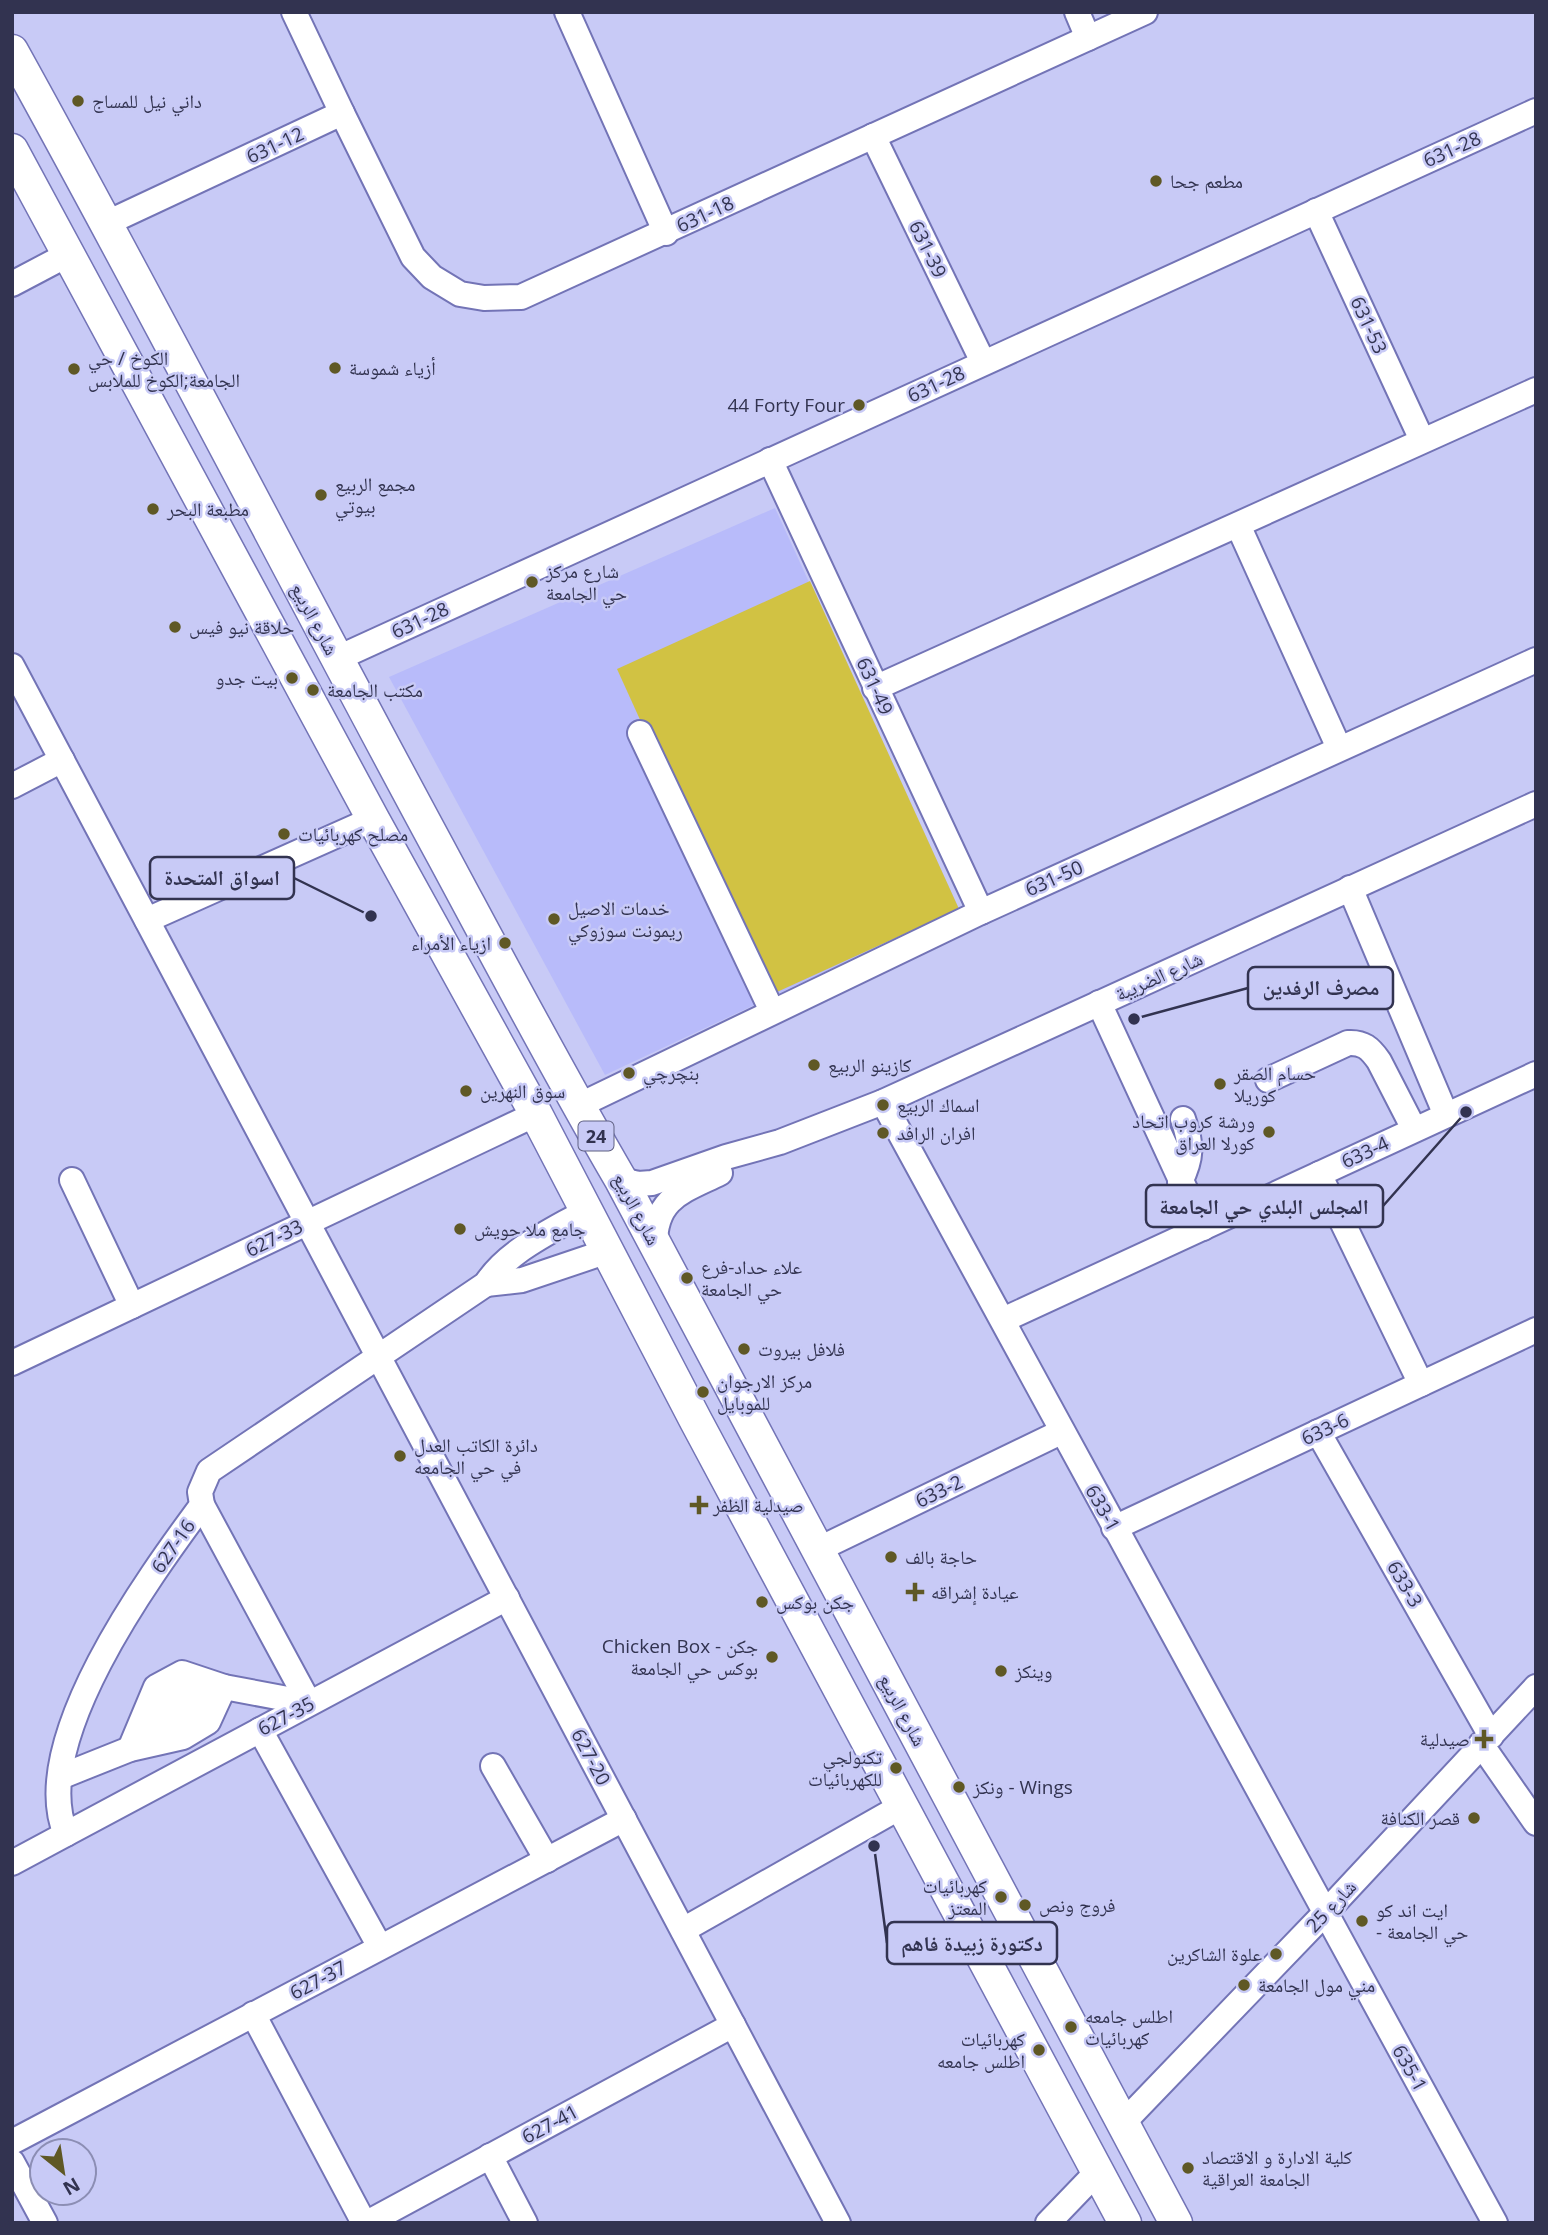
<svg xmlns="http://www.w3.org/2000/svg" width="1548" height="2235" font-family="'Open Sans','Noto Naskh Arabic',sans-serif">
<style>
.built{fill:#b8bbfa}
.green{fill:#d1c243}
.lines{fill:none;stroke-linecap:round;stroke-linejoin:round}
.minor-casing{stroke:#7374b6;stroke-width:28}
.major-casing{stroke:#7374b6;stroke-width:35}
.minor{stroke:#fff;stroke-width:24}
.major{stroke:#fff;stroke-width:32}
.poi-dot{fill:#5f5825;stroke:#c8caf6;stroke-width:2.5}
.labels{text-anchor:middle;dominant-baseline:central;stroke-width:5;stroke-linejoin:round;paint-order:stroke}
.shield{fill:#c8caf6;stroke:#5f6082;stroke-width:2}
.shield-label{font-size:18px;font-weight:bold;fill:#323350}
.poi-label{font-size:19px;fill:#323350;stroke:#c8caf6;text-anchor:start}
.street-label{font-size:19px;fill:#323350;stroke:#c8caf6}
.leader{fill:none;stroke:#323350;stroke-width:2.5}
.callout-dot{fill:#323350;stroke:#c8caf6;stroke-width:2.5}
.callout{fill:#c8caf6;stroke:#323350;stroke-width:2.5}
.callout-label{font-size:21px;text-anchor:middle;font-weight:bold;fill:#323350}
</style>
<rect width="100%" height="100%" fill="#c8caf6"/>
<path class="built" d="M775,508L959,909L605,1075L389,677Z"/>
<path class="green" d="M810,581L959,909L766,997L617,669Z"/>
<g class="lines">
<g class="minor-casing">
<g id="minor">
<path d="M567,12L666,233"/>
<path d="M1077,12L1088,38"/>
<path d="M342,113L413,257L432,277L460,294L484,298L521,297L1145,12"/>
<path d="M873,136L983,362"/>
<path d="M1316,211L1422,440"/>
<path d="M107,223L342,113L294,12"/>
<path d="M12,284L67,255"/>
<path d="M770,460L981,912"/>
<path d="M1238,525L1339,748"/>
<path d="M336,659L1536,111"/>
<path d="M12,666L838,2223"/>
<path d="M875,688L1536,390"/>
<path d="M640,733L772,1011"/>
<path d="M12,786L62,760"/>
<path d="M1350,888L1446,1115"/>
<path d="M147,920L373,819"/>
<path d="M1099,1003L1203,1228"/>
<path d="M1268,1080L1348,1043C1363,1042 1370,1048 1379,1061L1414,1129"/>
<path d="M883,1102L1495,2223"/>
<path d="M578,1106L981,912L1536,660"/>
<path d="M1319,1174L1421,1384"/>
<path d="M72,1180L132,1306"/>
<path d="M621,1180L638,1184L652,1183L726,1157L780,1142L883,1102L1536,804"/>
<path d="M1180,1182C1192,1158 1192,1144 1183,1119"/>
<path d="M655,1244C655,1197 684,1191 720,1173"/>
<path d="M486,1284L522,1280L608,1251"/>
<path d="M1003,1320L1536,1074"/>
<path d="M12,1363L536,1114"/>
<path d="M1318,1432L1491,1736"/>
<path d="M202,1505L309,1703"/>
<path d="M1114,1528L1536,1330"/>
<path d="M817,1550L1061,1432"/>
<path d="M148,1724C167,1697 183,1690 217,1687"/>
<path d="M260,1730L380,1947"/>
<path d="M143,1740L199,1707L221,1689"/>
<path d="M1481,1744L1536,1823"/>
<path d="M130,1749L156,1687L182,1673L224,1687L309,1703"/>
<path d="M493,1766L547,1860"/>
<path d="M60,1777L130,1749L183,1737L208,1722L224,1687"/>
<path d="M66,1834L507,1598"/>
<path d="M12,1863L66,1834C27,1743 149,1577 202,1505L200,1492L209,1471L486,1284C508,1250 552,1231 586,1211"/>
<path d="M683,1930L902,1806"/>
<path d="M253,2014L364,2223"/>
<path d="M1123,2123L1325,1913L1536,1687"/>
<path d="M12,2142L624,1819"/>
<path d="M490,2156L525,2223"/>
<path d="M12,2162L45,2223"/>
<path d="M367,2223L733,2025"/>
<path d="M1048,2223L1099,2170"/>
</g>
</g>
<g class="major-casing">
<g id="major">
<path d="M12,51C160,318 299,590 444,858C502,966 559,1074 621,1180L1176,2223"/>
<path d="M12,150L373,819L536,1114L696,1421L1125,2223"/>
</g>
</g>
<use href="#minor" class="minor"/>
<use href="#major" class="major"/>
</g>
<g class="poi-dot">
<circle cx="78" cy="101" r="7"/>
<circle cx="1156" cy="181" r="7"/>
<circle cx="335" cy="368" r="7"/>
<circle cx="74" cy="369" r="7"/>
<circle cx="859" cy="405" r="7"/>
<circle cx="321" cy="495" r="7"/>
<circle cx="153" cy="509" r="7"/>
<circle cx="532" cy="582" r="7"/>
<circle cx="175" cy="627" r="7"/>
<circle cx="292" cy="678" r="7"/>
<circle cx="313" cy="690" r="7"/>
<circle cx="284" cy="834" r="7"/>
<circle cx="554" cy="919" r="7"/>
<circle cx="505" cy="943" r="7"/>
<circle cx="814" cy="1065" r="7"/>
<circle cx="629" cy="1073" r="7"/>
<circle cx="1220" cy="1084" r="7"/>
<circle cx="466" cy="1091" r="7"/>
<circle cx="883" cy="1105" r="7"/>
<circle cx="1269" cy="1132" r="7"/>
<circle cx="883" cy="1133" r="7"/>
<circle cx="460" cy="1229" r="7"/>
<circle cx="687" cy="1278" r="7"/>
<circle cx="744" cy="1349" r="7"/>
<circle cx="703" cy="1392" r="7"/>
<circle cx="400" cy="1456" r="7"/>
<path d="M695.5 1494.5h7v7h7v7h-7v7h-7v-7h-7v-7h7z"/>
<circle cx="891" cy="1557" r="7"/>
<path d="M911.5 1581.5h7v7h7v7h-7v7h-7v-7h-7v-7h7z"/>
<circle cx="762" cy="1602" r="7"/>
<circle cx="772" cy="1657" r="7"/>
<circle cx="1001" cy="1671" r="7"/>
<path d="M1480.5 1728.5h7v7h7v7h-7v7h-7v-7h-7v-7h7z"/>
<circle cx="896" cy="1768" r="7"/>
<circle cx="959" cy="1787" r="7"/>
<circle cx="1474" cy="1818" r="7"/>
<circle cx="1001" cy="1897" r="7"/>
<circle cx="1025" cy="1905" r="7"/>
<circle cx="1362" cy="1921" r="7"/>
<circle cx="1276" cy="1954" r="7"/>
<circle cx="1244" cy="1985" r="7"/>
<circle cx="1071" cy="2027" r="7"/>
<circle cx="1039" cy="2050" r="7"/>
<circle cx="1188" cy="2168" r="7"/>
</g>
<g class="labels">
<rect class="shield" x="578.5" y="1121.5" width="35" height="29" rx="5"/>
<g class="shield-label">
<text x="596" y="1136">24</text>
</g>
<g class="poi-label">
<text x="92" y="101">داني نيل للمساج</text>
<text x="1170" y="181">مطعم جحا</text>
<text x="88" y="358">الكوخ / حي<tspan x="88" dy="22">الجامعة;الكوخ للملابس</tspan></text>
<text x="349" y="368">أزياء شموسة</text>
<text x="845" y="405" text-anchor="end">44 Forty Four</text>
<text x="335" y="484">مجمع الربيع<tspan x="335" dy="22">بيوتي</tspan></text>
<text x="167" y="509">مطبعة البحر</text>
<text x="546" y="571">شارع مركز<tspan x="546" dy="22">حي الجامعة</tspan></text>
<text x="189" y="627">حلاقة نيو فيس</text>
<text x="278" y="678" text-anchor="end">بيت جدو</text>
<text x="327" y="690">مكتب الجامعة</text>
<text x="298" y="834">مصلح كهربائيات</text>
<text x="568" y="908">خدمات الاصيل<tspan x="568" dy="22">ريمونت سوزوكي</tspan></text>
<text x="491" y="943" text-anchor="end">ازياء الأمراء</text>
<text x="828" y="1065">كازينو الربيع</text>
<text x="643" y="1073">بنچرچي</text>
<text x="1234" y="1073">حسام الصقر<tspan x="1234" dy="22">كوريلا</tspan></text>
<text x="480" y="1091">سوق النهرين</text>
<text x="897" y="1105">اسماك الربيع</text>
<text x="1255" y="1121" text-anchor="end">ورشة كروب اتحاد<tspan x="1255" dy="22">كورلا العراق</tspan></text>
<text x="897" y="1133">افران الرافد</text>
<text x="474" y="1229">جامع ملا حويش</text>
<text x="701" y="1267">علاء حداد-فرع<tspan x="701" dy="22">حي الجامعة</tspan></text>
<text x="758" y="1349">فلافل بيروت</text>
<text x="717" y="1381">مركز الارجوان<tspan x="717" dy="22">للموبايل</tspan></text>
<text x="414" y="1445">دائرة الكاتب العدل<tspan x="414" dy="22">في حي الجامعه</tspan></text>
<text x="713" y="1505">صيدلية الظفر</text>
<text x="905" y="1557">حاجة بالف</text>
<text x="931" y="1592">عيادة إشراقه</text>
<text x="776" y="1602">جكن بوكس</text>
<text x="758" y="1646" text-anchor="end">Chicken Box - جكن<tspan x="758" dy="22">بوكس حي الجامعة</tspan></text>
<text x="1015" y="1671">وينكز</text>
<text x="1470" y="1739" text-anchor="end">صيدلية</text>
<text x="882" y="1757" text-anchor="end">تكنولجي<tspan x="882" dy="22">للكهربائيات</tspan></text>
<text x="973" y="1787">ونكز - Wings</text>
<text x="1460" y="1818" text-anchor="end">قصر الكنافة</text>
<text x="987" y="1886" text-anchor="end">كهربائيات<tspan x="987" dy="22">المعتز</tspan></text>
<text x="1039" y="1905">فروج ونص</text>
<text x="1376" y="1910">ايت اند كو<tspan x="1376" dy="22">- حي الجامعة</tspan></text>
<text x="1262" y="1954" text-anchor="end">علوة الشاكرين</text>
<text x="1258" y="1985">مني مول الجامعة</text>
<text x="1085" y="2016">اطلس جامعه<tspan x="1085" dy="22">كهربائيات</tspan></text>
<text x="1025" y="2039" text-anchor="end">كهربائيات<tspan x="1025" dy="22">اطلس جامعه</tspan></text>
<text x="1202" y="2157">كلية الادارة و الاقتصاد<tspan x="1202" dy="22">الجامعة العراقية</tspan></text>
</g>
<g class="street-label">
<text transform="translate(275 145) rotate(-25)">631-12</text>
<text transform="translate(1452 149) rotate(-24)">631-28</text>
<text transform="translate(705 214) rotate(-25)">631-18</text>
<text transform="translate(928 249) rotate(64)">631-39</text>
<text transform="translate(1369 325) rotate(65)">631-53</text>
<text transform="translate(936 384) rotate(-25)">631-28</text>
<text transform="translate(315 619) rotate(62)">شارع الربيع</text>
<text transform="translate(420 620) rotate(-25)">631-28</text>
<text transform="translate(875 686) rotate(65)">631-49</text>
<text transform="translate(1054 878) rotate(-24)">631-50</text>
<text transform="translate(1159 976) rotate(-24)">شارع الضريبة</text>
<text transform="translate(1365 1152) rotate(-25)">633-4</text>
<text transform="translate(637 1209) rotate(62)">شارع الربيع</text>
<text transform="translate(274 1238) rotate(-26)">627-33</text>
<text transform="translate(1325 1429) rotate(-25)">633-6</text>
<text transform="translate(939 1491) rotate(-26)">633-2</text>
<text transform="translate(1103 1508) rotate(61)">633-1</text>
<text transform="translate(173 1546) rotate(-55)">627-16</text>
<text transform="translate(1405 1584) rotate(60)">633-3</text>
<text transform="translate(903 1710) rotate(62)">شارع الربيع</text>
<text transform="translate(286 1716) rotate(-28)">627-35</text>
<text transform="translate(591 1757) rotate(62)">627-20</text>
<text transform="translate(1331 1906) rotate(-47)">شارع 25</text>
<text transform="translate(318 1980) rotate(-28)">627-37</text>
<text transform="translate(1410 2068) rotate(61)">635-1</text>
<text transform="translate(550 2124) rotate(-28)">627-41</text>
</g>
</g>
<path class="leader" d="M371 916L294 878M1134 1019L1248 988M1466 1112L1383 1206M874 1846L887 1943"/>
<g class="callout-dot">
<circle cx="371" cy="916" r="7"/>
<circle cx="1134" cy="1019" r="7"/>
<circle cx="1466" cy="1112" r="7"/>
<circle cx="874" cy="1846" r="7"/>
</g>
<g class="callout">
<rect x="150" y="857" width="144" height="42" rx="7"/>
<rect x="1248" y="967" width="145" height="42" rx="7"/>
<rect x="1146" y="1185" width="237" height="42" rx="7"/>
<rect x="887" y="1922" width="170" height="42" rx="7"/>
</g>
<g class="callout-label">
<text x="222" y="885">اسواق المتحدة</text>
<text x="1321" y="995">مصرف الرفدين</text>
<text x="1264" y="1214">المجلس البلدي حي الجامعة</text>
<text x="972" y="1951">دكتورة زبيدة فاهم</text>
</g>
<rect width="1548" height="2235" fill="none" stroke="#323350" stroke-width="28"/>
<g transform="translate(63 2172) rotate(150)"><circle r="33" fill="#c8caf6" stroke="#8c8eb4" stroke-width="2"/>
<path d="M0-5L12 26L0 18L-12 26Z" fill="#5f5825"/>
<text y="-10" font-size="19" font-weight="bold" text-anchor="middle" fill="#323350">N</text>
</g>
</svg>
